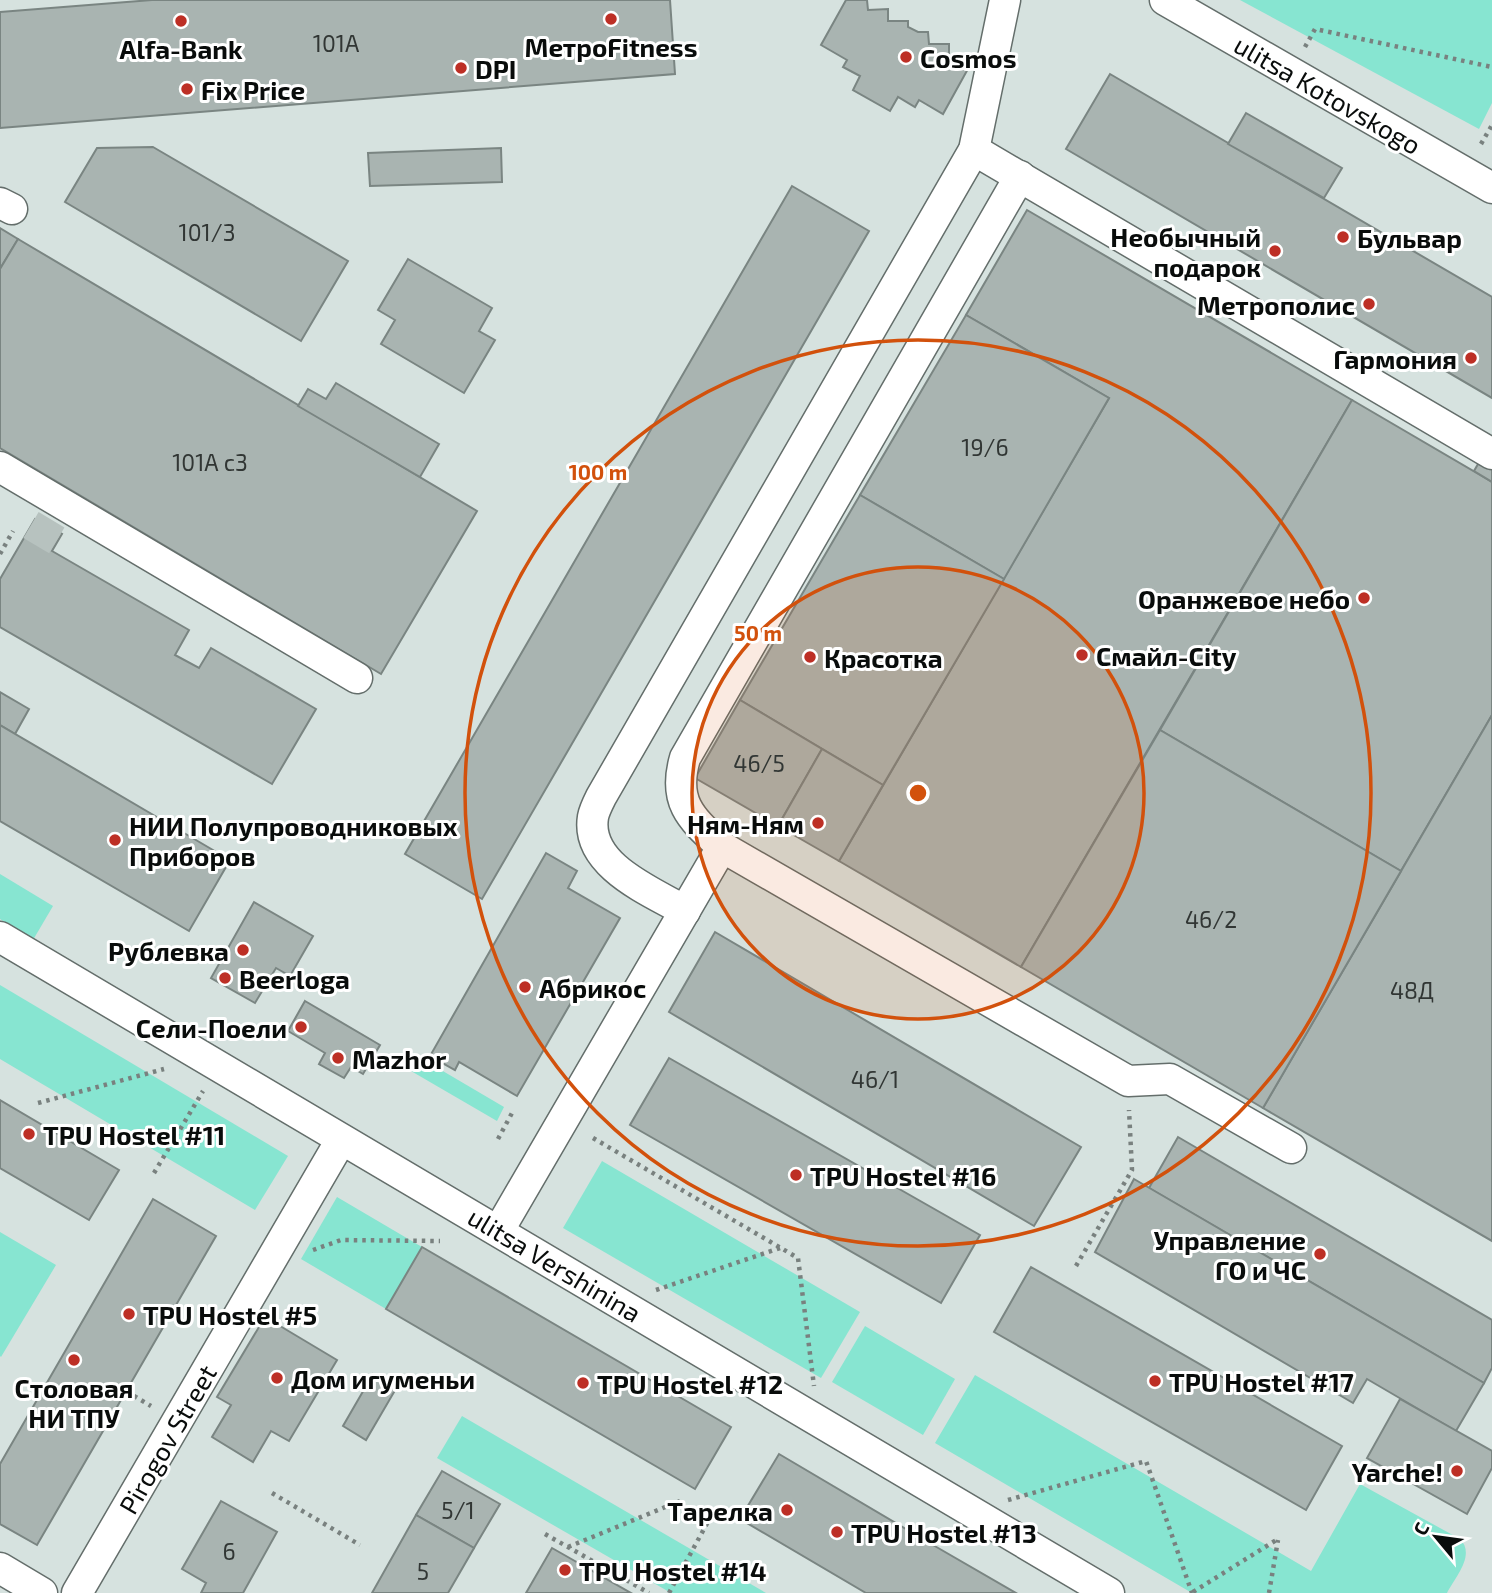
<svg xmlns="http://www.w3.org/2000/svg" width="1492" height="1593" font-family="'Exo 2',sans-serif">
<style>
.green{fill:#87e5d1}
.building{fill:#a9b4b1;stroke:#7a8582;stroke-width:2}
.lines{fill:none;stroke-linecap:round;stroke-linejoin:round}
.minor-tunnel{stroke:#b7c2bf;stroke-width:30;stroke-dasharray:30 15;stroke-linecap:butt}
.minor-casing{stroke:#646e6b;stroke-width:33}
.path{stroke:#79817f;stroke-width:4.5;stroke-dasharray:3.5 5;stroke-linecap:butt}
.minor{stroke:#fff;stroke-width:30}
.ring{fill:none;stroke:#d2510c;stroke-width:3.5}
.poi-dot{fill:#bd2f25;stroke:#fff;stroke-width:2.5}
.labels{text-anchor:middle;dominant-baseline:central;stroke-width:6;stroke-linejoin:round;paint-order:stroke}
.number-label{font-size:23px;fill:#313634}
.poi-label{font-size:26px;font-weight:bold;fill:#090c0b;stroke:#fff;text-anchor:start}
.street-label{font-size:26px;fill:#090c0b;stroke:#fff}
.centre{fill:#d2510c;stroke:#fff;stroke-width:3.5}
.ring-label{font-size:21px;text-anchor:middle;font-weight:bold;fill:#d2510c;stroke:#fff;stroke-width:6;stroke-linejoin:round;paint-order:stroke}
</style>
<rect width="100%" height="100%" fill="#d6e2df"/>
<g class="green">
<path d="M1240,0H1492V103L1479,129Z"/>
<path d="M0,874L53,906L33,940L0,919Z"/>
<path d="M0,985L288,1156L255,1210L0,1059Z"/>
<path d="M419,1057L504,1107L497,1121L411,1071Z"/>
<path d="M602,1161L860,1312L821,1378L563,1228Z"/>
<path d="M337,1197L422,1247L386,1309L301,1259Z"/>
<path d="M0,1232L56,1265L1,1357L0,1356Z"/>
<path d="M865,1326L955,1379L923,1435L832,1382Z"/>
<path d="M975,1375L1311,1571L1360,1484L1460,1539C1476,1555 1455,1577 1447,1593H1192L935,1443Z"/>
<path d="M462,1416L766,1593H671L437,1458Z"/>
</g>
<g class="building">
<path d="M152,0H670L675,74L0,128V12Z"/>
<path d="M846,0H867L868,10L888,9V21H908V27L918,32H928L929,44H949V55H969V67L943,114L919,100L915,107L898,97L890,111L853,90L860,76L843,67L847,60L821,45Z"/>
<path d="M1110,74L1492,297V398L1066,149Z"/>
<path d="M1246,113L1342,168L1324,198L1228,144Z"/>
<path d="M153,147L348,261L301,341L65,202L97,148Z"/>
<path d="M501,148L502,182L370,186L368,153Z"/>
<path d="M792,186L869,231L482,899L405,854Z"/>
<path d="M1027,210L1352,400L1021,967L839,861L1109,398L966,315Z"/>
<path d="M0,228L18,239L0,269Z"/>
<path d="M18,239L477,511L381,674L0,448V269Z"/>
<path d="M408,259L492,308L479,331L495,340L464,393L381,344L395,320L378,310Z"/>
<path d="M966,315L1109,398L1004,579L860,495Z"/>
<path d="M336,383L439,444L420,477L298,406L308,389L326,399Z"/>
<path d="M1352,400L1492,482V715L1401,871L1160,730Z"/>
<path d="M1492,440V482L1474,471Z"/>
<path d="M860,495L1004,579L883,785L740,700Z"/>
<path d="M35,519L62,534L52,551L189,630L175,655L199,668L211,648L316,709L272,784L0,627V579Z"/>
<path d="M0,692L29,709L15,734L0,725Z"/>
<path d="M740,700L822,749L778,826L695,778Z"/>
<path d="M1492,715V1241L1263,1108Z"/>
<path d="M0,725L230,860L189,931L0,821Z"/>
<path d="M1160,730L1401,871L1263,1108L1021,967Z"/>
<path d="M822,749L883,785L839,861L778,826Z"/>
<path d="M546,853L577,871L568,888L620,918L517,1096L459,1062L455,1070L430,1056Z"/>
<path d="M254,902L313,936L290,976L276,968L255,1003L211,978Z"/>
<path d="M715,932L1081,1147L1034,1226L669,1012Z"/>
<path d="M305,1001L380,1045L363,1074L351,1067L344,1078L319,1064L325,1053L288,1031Z"/>
<path d="M669,1058L980,1235L941,1303L630,1125Z"/>
<path d="M0,1100L119,1170L89,1220L0,1168Z"/>
<path d="M1178,1137L1492,1320V1368L1484,1383L1149,1188Z"/>
<path d="M1134,1179L1484,1383L1456,1431L1367,1379L1353,1403L1095,1252Z"/>
<path d="M153,1199L216,1236L37,1545L0,1524V1464Z"/>
<path d="M422,1247L731,1427L695,1489L386,1309Z"/>
<path d="M1031,1267L1342,1446L1306,1510L994,1332Z"/>
<path d="M265,1317L337,1360L289,1441L271,1431L253,1462L212,1437L231,1405L217,1397Z"/>
<path d="M373,1374L397,1387L366,1440L343,1426Z"/>
<path d="M1400,1399L1492,1451V1468L1467,1514L1367,1458Z"/>
<path d="M779,1454L933,1545L1016,1593H866L740,1519Z"/>
<path d="M442,1471L500,1504L474,1548L416,1515Z"/>
<path d="M221,1501L277,1532L243,1593H201L206,1583L182,1569Z"/>
<path d="M416,1515L474,1548L448,1593H372Z"/>
<path d="M552,1548L631,1593H526Z"/>
</g>
<g class="lines">
<path class="minor-tunnel" d="M31,525L58,541"/>
<g class="minor-casing">
<g id="minor">
<path d="M1165,0L1492,188"/>
<path d="M974,150L1492,454"/>
<path d="M1020,176L685,758C672,803 692,819 722,847L1128,1081L1170,1079L1291,1148"/>
<path d="M0,203L12,209"/>
<path d="M0,467L357,678"/>
<path d="M685,911C653,892 585,866 593,817C594,811 598,803 601,797L974,150L1005,0"/>
<path d="M0,937L1109,1593"/>
<path d="M499,1230L722,847"/>
<path d="M0,1568L42,1593"/>
<path d="M77,1593L341,1140"/>
</g>
</g>
<g class="path">
<path d="M1305,47L1315,29L1492,67"/>
<path d="M1481,144L1492,125"/>
<path d="M0,554L13,531"/>
<path d="M38,1103L164,1069"/>
<path d="M593,1138L798,1258L814,1386"/>
<path d="M498,1139L512,1113"/>
<path d="M154,1173L203,1091"/>
<path d="M313,1250L341,1240L440,1241"/>
<path d="M1076,1266L1132,1170L1129,1110"/>
<path d="M656,1290L780,1248"/>
<path d="M134,1396L151,1406"/>
<path d="M272,1493L360,1545"/>
<path d="M1008,1500L1146,1461L1192,1593"/>
<path d="M545,1534L649,1593"/>
<path d="M568,1547L680,1501"/>
<path d="M1193,1592L1278,1539"/>
<path d="M669,1593L710,1518"/>
<path d="M1269,1593L1278,1540"/>
</g>
<use href="#minor" class="minor"/>
</g>
<circle cx="918" cy="793" r="226" fill="#d2510c" fill-opacity=".12"/>
<g class="ring">
<circle cx="918" cy="793" r="226"/>
<circle cx="918" cy="793" r="453"/>
</g>
<g class="poi-dot">
<circle cx="611" cy="19" r="7"/>
<circle cx="181" cy="21" r="7"/>
<circle cx="906" cy="57" r="7"/>
<circle cx="461" cy="68" r="7"/>
<circle cx="187" cy="89" r="7"/>
<circle cx="1343" cy="237" r="7"/>
<circle cx="1275" cy="251" r="7"/>
<circle cx="1369" cy="304" r="7"/>
<circle cx="1471" cy="358" r="7"/>
<circle cx="1364" cy="598" r="7"/>
<circle cx="1082" cy="655" r="7"/>
<circle cx="810" cy="657" r="7"/>
<circle cx="818" cy="823" r="7"/>
<circle cx="115" cy="840" r="7"/>
<circle cx="243" cy="950" r="7"/>
<circle cx="225" cy="978" r="7"/>
<circle cx="525" cy="987" r="7"/>
<circle cx="301" cy="1027" r="7"/>
<circle cx="338" cy="1058" r="7"/>
<circle cx="29" cy="1134" r="7"/>
<circle cx="796" cy="1175" r="7"/>
<circle cx="1320" cy="1254" r="7"/>
<circle cx="129" cy="1314" r="7"/>
<circle cx="74" cy="1360" r="7"/>
<circle cx="277" cy="1378" r="7"/>
<circle cx="1155" cy="1381" r="7"/>
<circle cx="583" cy="1383" r="7"/>
<circle cx="1457" cy="1471" r="7"/>
<circle cx="787" cy="1510" r="7"/>
<circle cx="837" cy="1532" r="7"/>
<circle cx="565" cy="1570" r="7"/>
</g>
<g class="labels">
<g class="number-label">
<text x="336" y="43">101А</text>
<text x="207" y="232">101/3</text>
<text x="985" y="447">19/6</text>
<text x="210" y="462">101А с3</text>
<text x="759" y="763">46/5</text>
<text x="1211" y="919">46/2</text>
<text x="1412" y="990">48Д</text>
<text x="875" y="1079">46/1</text>
<text x="458" y="1510">5/1</text>
<text x="229" y="1551">6</text>
<text x="423" y="1571">5</text>
</g>
<g class="poi-label">
<text x="611" y="46" text-anchor="middle">МетроFitness</text>
<text x="181" y="48" text-anchor="middle">Alfa-Bank</text>
<text x="920" y="57">Cosmos</text>
<text x="475" y="68">DPI</text>
<text x="201" y="89">Fix Price</text>
<text x="1261" y="236" text-anchor="end">Необычный<tspan x="1261" dy="30">подарок</tspan></text>
<text x="1357" y="237">Бульвар</text>
<text x="1355" y="304" text-anchor="end">Метрополис</text>
<text x="1457" y="358" text-anchor="end">Гармония</text>
<text x="1350" y="598" text-anchor="end">Оранжевое небо</text>
<text x="1096" y="655">Смайл-City</text>
<text x="824" y="657">Красотка</text>
<text x="804" y="823" text-anchor="end">Ням-Ням</text>
<text x="129" y="825">НИИ Полупроводниковых<tspan x="129" dy="30">Приборов</tspan></text>
<text x="229" y="950" text-anchor="end">Рублевка</text>
<text x="239" y="978">Beerloga</text>
<text x="539" y="987">Абрикос</text>
<text x="287" y="1027" text-anchor="end">Сели-Поели</text>
<text x="352" y="1058">Mazhor</text>
<text x="43" y="1134">TPU Hostel #11</text>
<text x="810" y="1175">TPU Hostel #16</text>
<text x="1306" y="1239" text-anchor="end">Управление<tspan x="1306" dy="30">ГО и ЧС</tspan></text>
<text x="143" y="1314">TPU Hostel #5</text>
<text x="291" y="1378">Дом игуменьи</text>
<text x="1169" y="1381">TPU Hostel #17</text>
<text x="597" y="1383">TPU Hostel #12</text>
<text x="74" y="1387" text-anchor="middle">Столовая<tspan x="74" dy="30">НИ ТПУ</tspan></text>
<text x="1443" y="1471" text-anchor="end">Yarche!</text>
<text x="773" y="1510" text-anchor="end">Тарелка</text>
<text x="851" y="1532">TPU Hostel #13</text>
<text x="579" y="1570">TPU Hostel #14</text>
</g>
<g class="street-label">
<text transform="translate(1328 94) rotate(30)">ulitsa Kotovskogo</text>
<text transform="translate(555 1264) rotate(31)">ulitsa Vershinina</text>
<text transform="translate(167 1439) rotate(-60)">Pirogov Street</text>
</g>
</g>
<circle cx="918" cy="793" r="10" class="centre"/>
<g class="ring-label">
<text x="598" y="480">100 m</text>
<text x="758" y="641">50 m</text>
</g>
<g transform="translate(1436 1537) rotate(299)" stroke="#ffffff" stroke-width="5" paint-order="stroke">
<path d="M0-5L12 26L0 18L-12 26Z" fill="#090c0b"/>
<text y="-10" font-size="19" font-weight="bold" text-anchor="middle" fill="#090c0b">С</text>
</g>
</svg>
